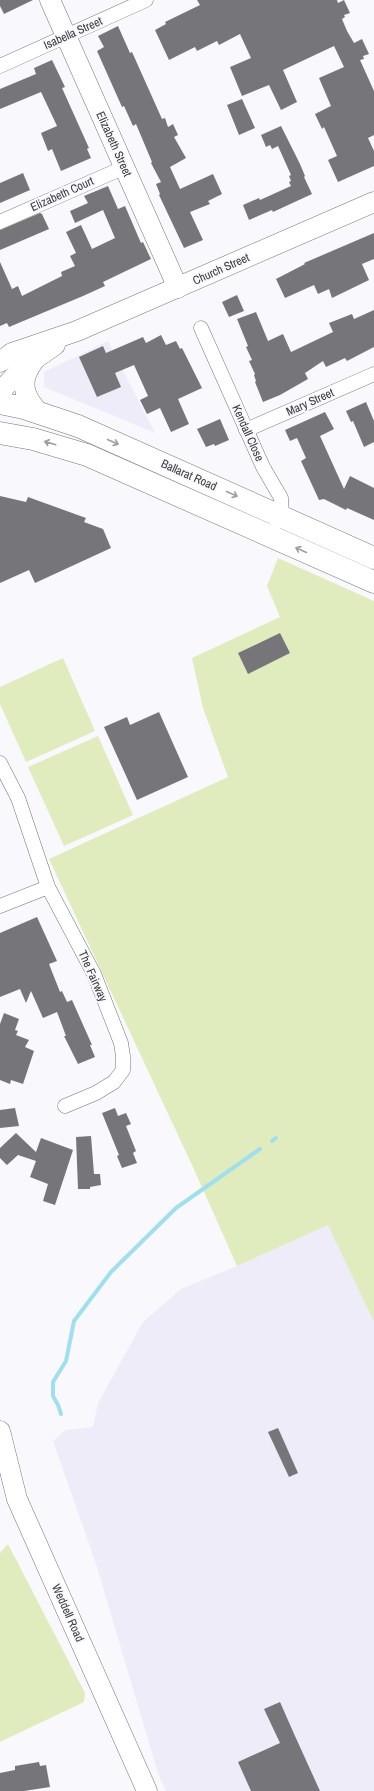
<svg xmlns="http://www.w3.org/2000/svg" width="374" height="1791" font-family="'Archivo Narrow',sans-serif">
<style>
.built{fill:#edecf8}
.green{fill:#e0ecbd}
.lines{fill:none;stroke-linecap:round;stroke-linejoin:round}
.stream{stroke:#a0e0ee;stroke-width:4}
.building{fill:#76767a}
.street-casing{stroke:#747477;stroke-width:15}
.secondary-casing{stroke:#747477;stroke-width:21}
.highway-casing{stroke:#747477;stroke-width:23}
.street{stroke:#fff;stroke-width:14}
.secondary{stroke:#fff;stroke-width:20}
.highway{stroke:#fff;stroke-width:22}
.oneway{stroke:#9e9e9e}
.labels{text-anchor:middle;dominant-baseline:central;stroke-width:4;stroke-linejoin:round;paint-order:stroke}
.street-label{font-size:12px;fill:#3c3c3e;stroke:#f9f9fd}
</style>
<rect width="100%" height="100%" fill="#f9f9fd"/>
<g class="built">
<path d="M108,341L155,433L44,387V372Z"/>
<path d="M329,1224L374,1322V1791H166L158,1773L96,1564L53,1441L65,1430L93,1427L98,1403L143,1322L181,1289L237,1266Z"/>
</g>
<g class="green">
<path d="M278,558L374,601V1322L328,1225L237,1266L192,1165L49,859L228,777L203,708L192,658L280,617L267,586Z"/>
<path d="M63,658L95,731L26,762L0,704V687Z"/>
<path d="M98,736L133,815L64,846L28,767Z"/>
<path d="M8,1544L85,1693L84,1702L0,1742V1553Z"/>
</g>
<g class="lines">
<g class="stream">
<path d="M272,1141L276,1138"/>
<path d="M61,1414L58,1405L53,1396V1382L66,1361L74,1321L111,1272L176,1208L260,1149"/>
</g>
</g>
<g class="building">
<path d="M0,0H33L4,14L0,6Z"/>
<path d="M197,0H337L338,3L344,0L350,13L344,15L345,17L342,19L347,31L354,43L362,39L369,54L363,56L364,59L360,60L374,91V135L368,138L374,151V166L338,182L328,160L337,156L324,127L322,129L315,114L331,106L319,78L344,67L334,46L283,70L297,102L281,110L269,85L242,96L230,67L251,58L240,34L219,45L217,41L197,51L195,47L169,60L155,30L166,24L165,22L200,5Z"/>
<path d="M118,26L130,53L132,52L162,119L165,118L168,127L173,124L178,135L174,137L186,158L170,167L180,189L213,174L222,194L208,201L210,204L190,212L203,240L184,248L159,195L160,194L156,184L161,182L151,163L152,162L136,124L133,126L124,106L122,107L97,51L104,47L98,36Z"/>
<path d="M52,60L65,87L62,88L89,148L87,149L91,158L61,171L52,149L48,151L41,133L57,126L41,92L0,109V89L36,74L34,68Z"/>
<path d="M242,99L255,128L239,135L227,105Z"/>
<path d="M281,126L300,164L305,176L304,177L312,194L273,212L272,210L249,220L243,205L259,198L260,200L291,186L289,182L291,181L289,176L291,175L278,146L272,149L270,145L266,147L261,135Z"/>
<path d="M23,173L30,190L0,203V183Z"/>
<path d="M108,186L118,209L125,206L141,243L143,242L151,259L103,282L105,286L83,296L9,327L7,323L0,326V262L12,289L18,286L22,296L62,276L61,272L75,266L70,256L76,253L66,232L81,225L92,249L115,238L103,210L75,223L70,211L88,203L84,196Z"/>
<path d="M40,213L42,214L49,229L0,250V230Z"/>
<path d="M374,233V259L362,264L369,280L332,298L329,289L318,294L314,285L285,298L276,279L305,264L304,263Z"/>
<path d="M237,295L244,311L229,317L222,302Z"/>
<path d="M374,310V347L347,361L345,358L326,367L323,361L305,373L308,379L280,395L263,402L255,382L256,381L254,375L255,374L249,361L252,360L246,347L248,346L237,319L256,312L268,341L283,334L291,352L333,332L329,323L352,314L354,319Z"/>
<path d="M161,335L166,345L176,341L180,349L182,348L202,388L178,399L189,424L171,432L160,408L147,414L140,400L148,396L134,365L115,373L121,387L97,397L79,357L103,346L106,353L143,337L146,343Z"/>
<path d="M366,402L374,421V442L364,447L353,421L351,422L346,411Z"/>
<path d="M325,412L334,429L320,436L344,489L350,476L374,488V520L347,508L346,510L324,499L319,500L301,461L306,458L297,438L290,441L285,430Z"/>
<path d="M220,419L229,440L215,446L214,444L206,447L197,429Z"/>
<path d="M0,496L26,502L28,497L86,518L84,522L103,529L111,548L35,583L29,570L0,583Z"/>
<path d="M280,633L290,653L248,674L238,653Z"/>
<path d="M159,712L188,777L137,800L104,727L127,717L130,725Z"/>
<path d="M37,917L57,961L49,964L60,992L62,991L67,1002L72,1000L92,1045H90L95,1057L78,1064L64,1036H66L57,1012L43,1018L31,991L26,1003L20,989L0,997V933Z"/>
<path d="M4,1013L19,1019L15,1030L18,1031L16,1035L29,1040L25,1047L34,1051L23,1084L11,1080L10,1084L0,1080V1024Z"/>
<path d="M15,1108L19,1126L0,1128V1110Z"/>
<path d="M115,1108L118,1116L126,1113L131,1124L126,1126L136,1151L133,1153L137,1163L122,1168L117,1156L119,1155L102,1113Z"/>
<path d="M16,1133L36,1152L41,1138L73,1150L55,1205L43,1201L48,1184L30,1177L36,1161L18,1155L7,1165L0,1158V1148Z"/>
<path d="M91,1136L94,1174H100L101,1185L90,1187V1189H78L76,1137Z"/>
<path d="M278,1428L298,1473L289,1477L268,1432Z"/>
<path d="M280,1702L295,1736L320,1791H251L238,1762L280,1743L264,1709Z"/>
<path d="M39,1762L40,1766L46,1765L50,1787L24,1791H0V1773L15,1770V1766Z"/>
</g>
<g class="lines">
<g class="street-casing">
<g id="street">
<path d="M0,66L146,0"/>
<path d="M0,222L125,167"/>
<path d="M201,328L263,467L281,498L282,517L277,522"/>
<path d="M246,430L374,374"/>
<path d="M0,763L18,798L48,887L94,974L121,1043L123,1056V1070L114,1082L96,1093L65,1106"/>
<path d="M0,906L48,887"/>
</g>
</g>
<g class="secondary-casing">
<g id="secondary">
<path d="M50,0L178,288"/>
<path d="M0,362L12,353L77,331L374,202"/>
<path d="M33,362C19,381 23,395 38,412"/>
<path d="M0,392L22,368L55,345"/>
<path d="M0,1431L17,1499L147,1791"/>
</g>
</g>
<g class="highway-casing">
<g id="highway">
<path d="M0,403L24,408L78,426L374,558"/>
<path d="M0,433L33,439L87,455L374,582"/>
</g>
</g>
<use href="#street" class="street"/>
<use href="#secondary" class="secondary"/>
<use href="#highway" class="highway"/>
</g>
<defs><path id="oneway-shaft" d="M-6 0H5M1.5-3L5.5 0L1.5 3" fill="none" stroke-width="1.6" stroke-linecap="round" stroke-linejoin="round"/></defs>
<g class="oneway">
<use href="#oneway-shaft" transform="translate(113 442) rotate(24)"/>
<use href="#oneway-shaft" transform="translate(50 443) rotate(-164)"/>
<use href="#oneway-shaft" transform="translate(232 494) rotate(24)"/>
<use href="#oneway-shaft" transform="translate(301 550) rotate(-156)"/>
</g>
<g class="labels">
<g class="street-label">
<text transform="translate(73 33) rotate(-24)">Isabella Street</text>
<text transform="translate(114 144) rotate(66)">Elizabeth Street</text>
<text transform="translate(62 194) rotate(-24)">Elizabeth Court</text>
<text transform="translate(221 269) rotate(-24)">Church Street</text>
<text transform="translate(310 402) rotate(-24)">Mary Street</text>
<text transform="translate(248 433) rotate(66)">Kendall Close</text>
<text transform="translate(189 475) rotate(24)">Ballarat Road</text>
<text transform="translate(93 976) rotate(66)">The Fairway</text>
<text transform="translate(68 1613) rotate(66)">Weddell Road</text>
</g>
</g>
</svg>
